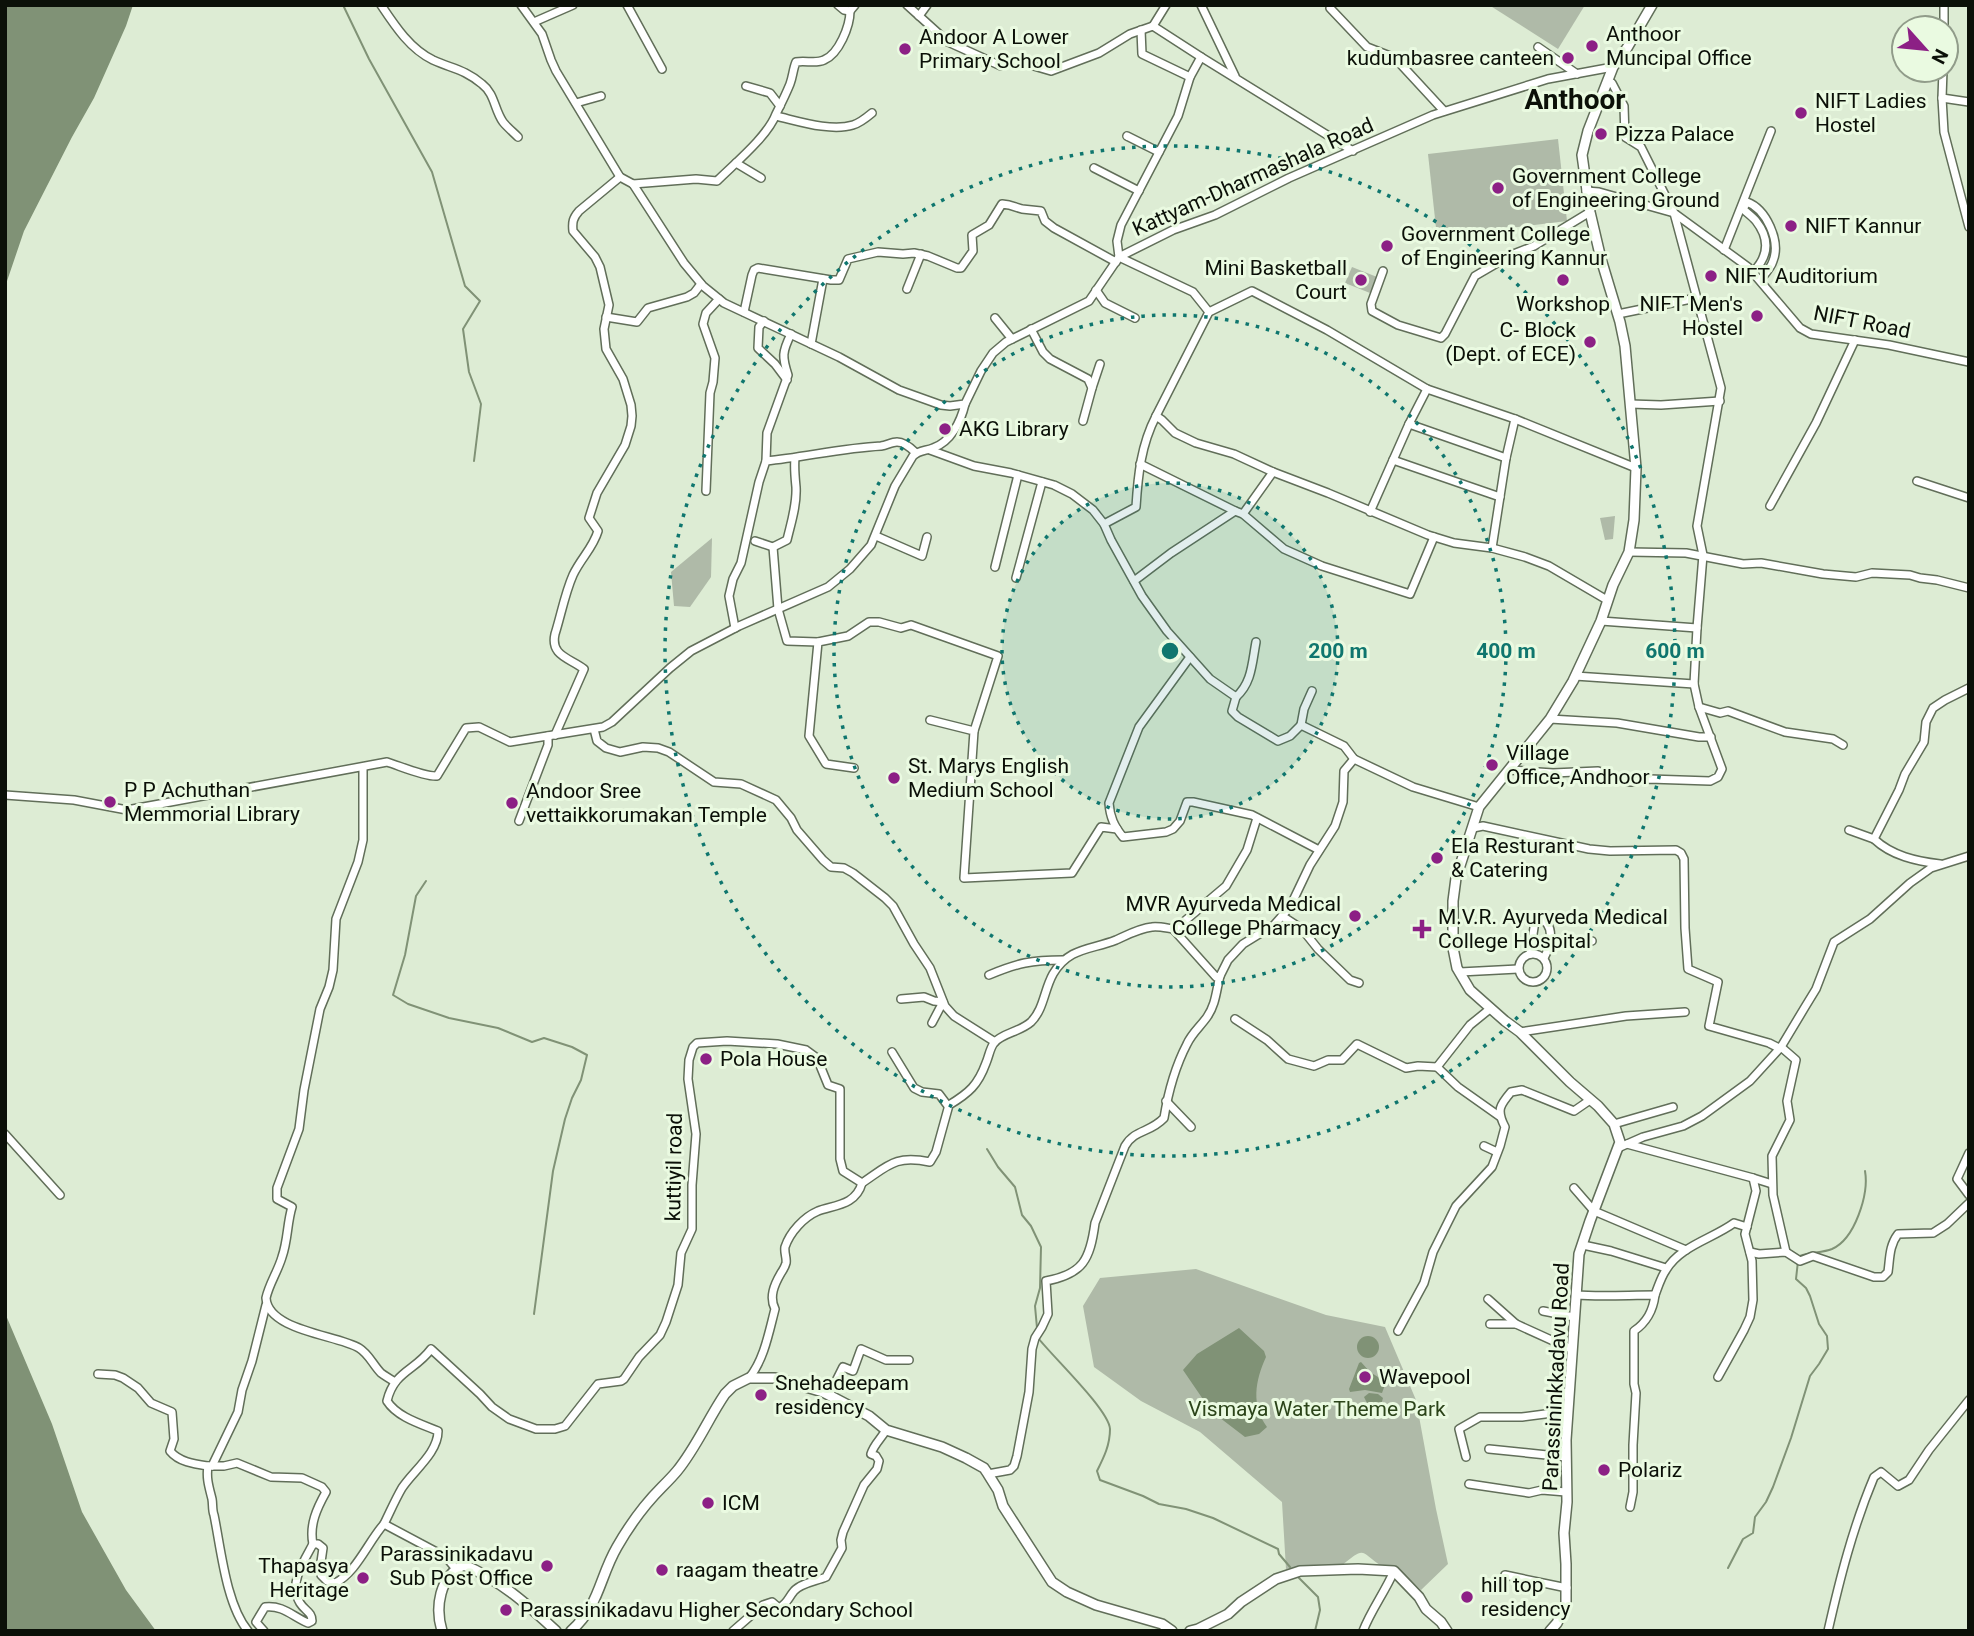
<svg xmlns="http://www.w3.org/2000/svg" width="1974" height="1636" font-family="Roboto,sans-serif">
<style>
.green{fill:#afbaa8}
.water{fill:#809276}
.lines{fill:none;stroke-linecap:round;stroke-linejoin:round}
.stream{stroke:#809276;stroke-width:2}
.minor-casing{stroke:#616e59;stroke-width:10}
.major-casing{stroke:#616e59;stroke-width:12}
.minor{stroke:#fff;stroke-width:7}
.major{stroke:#fff;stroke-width:9}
.ring{fill:none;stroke:#0f766e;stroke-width:3.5;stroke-dasharray:3.5 7}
.poi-dot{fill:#8c2085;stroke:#eafae1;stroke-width:2.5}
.labels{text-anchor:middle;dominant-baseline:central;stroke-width:6;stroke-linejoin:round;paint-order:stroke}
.poi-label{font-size:21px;fill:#0b1008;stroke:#eafae1;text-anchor:start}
.street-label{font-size:21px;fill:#0b1008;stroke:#eafae1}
.park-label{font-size:21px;fill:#2b4419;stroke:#eafae1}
.district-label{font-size:28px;font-weight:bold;fill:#0b1008;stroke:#eafae1}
.centre{fill:#0f766e;stroke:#eafae1;stroke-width:3.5}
.ring-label{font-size:21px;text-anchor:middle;font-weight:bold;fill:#0f766e;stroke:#eafae1;stroke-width:6;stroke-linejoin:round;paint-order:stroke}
</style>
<rect width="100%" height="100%" fill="#ddecd4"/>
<g class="green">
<path d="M1489,5H1585L1558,49Z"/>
<path d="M1558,139L1567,221L1437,237L1428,154Z"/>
<path d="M1352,267L1377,277L1370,293L1345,283Z"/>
<path d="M1615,516L1613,539L1605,540L1600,518Z"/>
<path d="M712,538L711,577L690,607L674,606L671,572Z"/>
<path d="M1196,1269L1326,1315L1385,1327L1416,1400L1436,1509L1448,1564L1421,1590L1397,1567H1383C1359,1552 1367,1545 1341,1566H1312L1286,1569L1282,1502L1200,1432L1141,1401L1094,1367L1083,1306L1100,1278Z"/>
</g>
<g class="water">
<path d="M5,5H133L126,26L94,98L72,137L24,231L5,287Z"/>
<path d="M5,1313L52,1424L82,1512L126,1590L156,1631H5Z"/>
<path d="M1239,1328L1264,1351L1266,1357C1255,1381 1251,1405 1267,1427L1259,1434L1245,1437L1211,1411L1183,1370L1197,1354Z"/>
<circle cx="1368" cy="1347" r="11"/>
<path d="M1361,1362L1370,1372L1386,1382L1382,1393L1365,1390L1350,1392L1349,1389L1359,1363Z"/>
<path d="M1369,1393L1378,1394L1383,1398L1381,1405L1378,1406L1367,1403L1364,1397Z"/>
</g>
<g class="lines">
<g class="stream">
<path d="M343,5L369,59L432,172L465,286L480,301L463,329L469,372L481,404L474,461"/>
<path d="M426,881L416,896L405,955L393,995L408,1004L449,1018L498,1028L532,1042L544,1038L572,1047L587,1055L581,1080L572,1098L565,1119L553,1171L534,1314"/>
<path d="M987,1149L998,1167L1015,1187L1022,1215L1031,1226L1041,1247L1040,1288L1035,1306L1037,1328"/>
<path d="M1800,1256C1809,1252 1822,1253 1832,1249C1855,1239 1869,1194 1865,1171"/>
<path d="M1039,1339C1053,1357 1109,1410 1110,1429C1110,1445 1104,1457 1097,1471L1100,1480L1143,1496L1159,1504L1186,1509L1213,1518L1278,1549L1279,1554L1290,1567"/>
<path d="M1728,1568L1743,1539L1753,1533L1755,1517L1766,1502L1773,1487L1791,1438L1810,1376L1819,1364L1828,1349L1827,1336L1819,1324L1810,1296L1806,1288L1796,1279L1798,1261"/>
<path d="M1298,1577L1318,1597L1320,1610L1315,1631"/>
</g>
<g class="minor-casing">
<g id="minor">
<path d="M381,5C395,26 410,49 433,60C453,69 464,69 482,84C495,94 494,109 503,122C507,127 513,132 518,137"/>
<path d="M521,5L542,34L551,60L556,71L620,177L633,184L684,263L703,286L724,303L839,357L899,390L941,405L950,406L965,404L981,371L993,353L1006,342L1089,301L1119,257L1173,230L1215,215L1289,178L1433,115L1548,79L1613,67"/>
<path d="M627,5L662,69"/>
<path d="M838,5L844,10L850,11L855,5"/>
<path d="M907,5L948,42L1001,66L1017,61L1051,71L1099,53L1130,34L1153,26L1201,57"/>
<path d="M1201,5L1235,76"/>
<path d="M1331,5L1330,8L1367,47L1395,58L1444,111"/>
<path d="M919,16L927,5"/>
<path d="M534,22L573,5"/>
<path d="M1153,26L1166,5"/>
<path d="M1944,28V5"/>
<path d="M1141,30L1142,54L1190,77"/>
<path d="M1538,47L1577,74"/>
<path d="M1943,70L1942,98L1969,102"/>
<path d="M746,86L770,93L780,106"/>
<path d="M1942,98L1944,132L1969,227"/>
<path d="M576,103L601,96"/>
<path d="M776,116C798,121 831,132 853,125C860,123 866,118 872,113"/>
<path d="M1127,136L1159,152"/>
<path d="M736,163L761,178"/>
<path d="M1094,168L1139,191"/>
<path d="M633,184L696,179L717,181C734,164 768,136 776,114C781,104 786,94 790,84C793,76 793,69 796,62C805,60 816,64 824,60C839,54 850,26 850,11"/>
<path d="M1586,191L1599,192L1674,213L1748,267L1800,328L1811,334L1889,345L1969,362"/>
<path d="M1724,250L1771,131"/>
<path d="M1383,271L1371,304L1372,311L1398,325L1441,338L1445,334L1475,276L1511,255L1534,246L1590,212"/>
<path d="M1753,272C1769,256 1770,239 1756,221C1752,216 1747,213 1743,209L1747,202C1766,209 1781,241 1773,261C1771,268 1765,274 1760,280"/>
<path d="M907,289L921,254"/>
<path d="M1096,290L1105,303L1135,318"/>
<path d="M744,312L752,275L754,270L758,268L831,280H839L848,259L878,252L903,254L914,253L928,256L957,268H961L973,251L972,235L989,225L1002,204L1009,205L1022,209L1041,211L1045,221L1054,228L1116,262"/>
<path d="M1209,312L1193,292L1119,257L1117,241L1121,225L1178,116L1190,77L1201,57L1353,151"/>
<path d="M1618,314L1696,298"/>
<path d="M606,317L637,322L648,308L687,297L694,293L701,284"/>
<path d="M995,318L1012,339"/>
<path d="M764,321L759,327L758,348L775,364L787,380"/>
<path d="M1031,329L1043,352L1050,359L1088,379L1092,388L1083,421"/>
<path d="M811,344L823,279"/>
<path d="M1092,388L1100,364"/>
<path d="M1630,404L1661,405L1720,401"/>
<path d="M1156,416L1209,312L1252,291L1327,330L1427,389L1515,419L1636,468"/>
<path d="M1409,424L1506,458"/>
<path d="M930,450L974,466L1011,473L1054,485L1072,494L1093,510L1104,524L1111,540L1142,596L1167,631L1210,679L1236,697L1232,711L1238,717L1278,741L1290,736L1301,725L1344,746L1354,759"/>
<path d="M795,458C794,468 795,477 796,487C797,505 791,523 787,540L773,547L778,609L787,641L818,642"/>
<path d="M1393,460L1500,497"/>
<path d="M766,461L767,433L788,375C782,357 782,352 791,334"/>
<path d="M1140,464L1235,511"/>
<path d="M1917,481L1969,498"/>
<path d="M706,491L710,393L713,382L715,358L703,324L706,313L719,299"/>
<path d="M1770,506L1816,423L1855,340"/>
<path d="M1370,512L1409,424L1427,389"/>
<path d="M1243,514L1273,472"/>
<path d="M1104,524L1136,507C1138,475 1141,445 1156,416L1162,420L1175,433L1196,443L1234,454L1273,472L1328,493L1428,535L1454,543L1492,548L1525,557L1549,566L1607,600"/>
<path d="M876,536L922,556L927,537"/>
<path d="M755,541L773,547"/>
<path d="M1492,548L1506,458L1515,419"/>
<path d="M1629,552L1686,553L1743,564L1761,563L1823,574L1856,577L1872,573L1910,575L1920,578L1937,580L1969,588"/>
<path d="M995,567L1018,475"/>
<path d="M1016,578L1042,482"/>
<path d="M1134,581L1171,553L1235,511L1243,514L1284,549L1322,566L1410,594L1434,537"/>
<path d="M1601,621L1697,628L1703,555L1697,526L1721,388L1674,213L1641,147L1625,137L1624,106L1612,83L1606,84"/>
<path d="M735,628L729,596L733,579L741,563L759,482L766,461C805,457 843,448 881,446C887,445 892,442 897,442C904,442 911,448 916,453"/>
<path d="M1190,657L1139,727L1109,803C1110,817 1114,826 1123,837L1166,832L1173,829L1180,821L1187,802H1193L1252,815L1319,850"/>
<path d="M1575,676L1694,684"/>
<path d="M1236,697C1252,683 1252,663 1256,642"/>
<path d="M1699,707L1720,713L1728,711L1785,732L1833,739L1843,745"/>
<path d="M1550,719L1617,723L1699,737H1711"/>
<path d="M930,720L974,731L964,878L1072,873L1101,827L1117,829"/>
<path d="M1301,725L1304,709L1312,691"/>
<path d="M594,729L597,741L606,748L620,752L643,747L658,748L669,752L714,782L741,784L776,800L791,818L797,830L823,860L831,867L844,868L853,873L885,898L893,906L914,944L930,968L945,1006L954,1016L995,1042"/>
<path d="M555,735L584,669C570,658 550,656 555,634C561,615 565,593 573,575C581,558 593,548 598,531L589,518L597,493L625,445L631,426L632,416L631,405L623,379L606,349L604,329L609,305L600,267L595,257L573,231C572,222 573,218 579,211L620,177"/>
<path d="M363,768V840L358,862L336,919L333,970L329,987L320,1009L304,1090L299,1129L277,1188V1199L292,1207C287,1223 288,1240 282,1257C278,1271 269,1284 266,1298C268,1331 338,1335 359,1348C369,1354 373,1365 381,1373C385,1376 390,1379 395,1382"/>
<path d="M854,768L826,764L809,736L818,642L848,636L869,622H879L901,628L911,625L998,656L974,731"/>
<path d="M1510,770L1553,773L1598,771L1624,781L1631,782L1649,779L1710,781L1718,777L1722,769L1699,707L1694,684L1697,628"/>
<path d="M5,795L74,800L127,810L387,762C400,766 425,777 437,776L466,728L479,727L510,742L603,727L612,722L670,668L691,651L739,626L828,587L850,569L871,545L895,486L913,456C919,450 926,451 933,448C951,442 961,421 965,404"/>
<path d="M519,821L548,745V736"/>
<path d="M1473,828L1483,826L1589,849L1610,851L1676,850L1681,853L1684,859L1685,928L1688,969L1718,982L1709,1026L1769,1043L1779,1048"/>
<path d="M1849,830L1874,839"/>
<path d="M1940,864C1916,861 1892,856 1874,839L1899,790L1905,774L1924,742L1926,722L1933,708L1945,700L1969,688"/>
<path d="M1282,916L1302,929L1318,949L1350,980L1359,983"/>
<path d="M1174,930L1226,886L1247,850L1257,818"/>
<path d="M1550,940L1592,941"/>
<circle cx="1533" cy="968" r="14"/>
<path d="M1530,954L1535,921L1539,918C1556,924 1551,945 1544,958"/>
<path d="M1460,972L1518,969"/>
<path d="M989,975C1018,963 1031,960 1063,960"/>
<path d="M901,999L924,997L934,1001L943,1002L932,1023"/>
<path d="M1491,1008L1470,1025L1437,1067L1458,1087L1499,1116"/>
<path d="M1235,1019L1267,1040L1288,1059L1314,1066L1328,1060H1342L1357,1044L1406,1068L1418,1066L1437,1067"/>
<path d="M1520,1032L1626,1016L1685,1012"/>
<path d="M1781,1047L1796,1060L1787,1101L1790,1120L1772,1156L1773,1195L1786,1252"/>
<path d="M892,1052L914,1088L922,1092L939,1094L948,1106"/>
<path d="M1166,1101L1191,1127"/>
<path d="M1614,1124L1673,1107"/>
<path d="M5,1134L60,1195"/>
<path d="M1627,1144L1753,1178L1756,1191L1745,1234L1752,1261L1753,1300L1750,1317L1744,1330L1718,1377"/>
<path d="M1484,1146L1497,1152"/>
<path d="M1618,1148L1643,1137L1683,1126L1702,1116L1750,1081L1781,1047L1805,1007L1816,989L1834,942L1870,919L1910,883L1931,868L1969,856"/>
<path d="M1969,1153L1957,1179L1969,1195"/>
<path d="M1753,1178L1772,1184"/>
<path d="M862,1183C889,1165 895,1155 930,1162L936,1152L949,1105C969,1093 978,1085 986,1063C989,1056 990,1048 994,1043C1002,1033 1020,1032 1031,1022C1044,1009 1044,990 1053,974C1069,947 1091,950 1116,940C1127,935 1140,928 1152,927C1158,926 1166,928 1173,929L1216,977L1220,976L1228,960L1243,944L1274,925L1290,907L1310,865L1335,826L1343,802L1344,771L1354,759L1413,787L1479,807"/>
<path d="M1574,1188L1594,1211L1686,1250"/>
<path d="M1583,1245L1611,1251L1666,1268"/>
<path d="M1750,1252L1759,1254L1786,1252L1800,1261L1813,1256L1874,1277H1883L1888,1272C1890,1258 1889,1246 1898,1234L1933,1233L1947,1224L1969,1203"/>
<path d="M1576,1295C1602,1297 1629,1295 1655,1295C1653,1311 1647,1322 1634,1331V1384L1636,1393L1633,1445V1492L1630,1507"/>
<path d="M1655,1295C1658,1287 1661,1277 1666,1270C1680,1246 1712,1239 1734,1223L1747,1227"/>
<path d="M1488,1299L1516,1324"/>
<path d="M1543,1311L1574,1317"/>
<path d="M1490,1324H1516L1571,1349"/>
<path d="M1398,1331L1424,1283L1433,1252L1456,1206L1492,1167L1500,1146L1505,1127C1496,1110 1500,1105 1511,1092L1522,1090L1574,1111L1590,1100"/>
<path d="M98,1374L115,1375L123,1378L138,1388L151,1403L172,1412L174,1439L170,1451C179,1462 194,1464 208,1466C206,1478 209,1487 212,1499C213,1504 212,1510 214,1515C221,1549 226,1604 248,1631"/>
<path d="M824,1393H830L843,1367L853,1371L861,1349L886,1360H909"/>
<path d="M1489,1449L1566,1457"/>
<path d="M1466,1457L1459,1429L1480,1417H1522L1568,1411"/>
<path d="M208,1466H224L237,1463L271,1477L302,1478L322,1487L326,1492C317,1508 309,1525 313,1544"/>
<path d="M212,1466L238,1412L242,1390L252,1361L266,1305"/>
<path d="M988,1474L1010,1470L1014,1466L1017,1456L1029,1392L1032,1349L1035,1338L1042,1327L1048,1314L1046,1281C1083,1274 1090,1260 1095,1223L1125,1146C1135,1129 1150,1133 1164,1118C1168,1093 1175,1067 1187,1044C1192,1033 1200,1027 1207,1017C1216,1004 1216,991 1220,976"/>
<path d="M1469,1484L1529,1493L1542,1490L1566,1492"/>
<path d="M384,1524C390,1512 395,1500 402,1488C413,1471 438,1453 438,1431C421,1424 397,1417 387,1401C394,1371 415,1371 431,1349L480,1394L492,1407L509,1419L536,1429H555L565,1426L598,1384L621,1381L624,1379L639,1357L660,1335L666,1322L678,1285L681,1253L692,1229V1185L696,1134L688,1079L689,1060L693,1047L697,1043L727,1041L777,1044L806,1050L817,1058L828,1085L840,1089V1159L843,1171L862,1183C856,1205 835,1205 818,1211C804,1217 790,1232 785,1247C784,1253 787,1258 786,1263C785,1267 783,1270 781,1273C774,1285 769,1297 775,1309C769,1332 764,1360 749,1378"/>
<path d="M1505,1575L1567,1588"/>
<path d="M264,1631L256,1622L265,1607C283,1605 292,1616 308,1623L312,1621C312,1612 305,1611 300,1603C288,1584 304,1561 313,1544H318L323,1548L320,1569L321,1575L327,1581L335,1583C356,1573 368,1542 384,1524L446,1557L456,1569"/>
<path d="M733,1631L763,1605L772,1602L779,1608C788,1603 788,1598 794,1591C801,1583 817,1581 826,1577L842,1548L841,1540L843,1532L864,1485L877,1469L879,1461L876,1456L871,1454C874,1444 881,1439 886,1430"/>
<path d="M1363,1631C1371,1610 1385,1592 1394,1571"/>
<path d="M1828,1631C1840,1578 1853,1527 1874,1477L1881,1472L1898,1486L1909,1480L1929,1450L1969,1400"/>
</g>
</g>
<g class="major-casing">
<g id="major">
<path d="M442,1631C435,1608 439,1576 464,1565C500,1580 527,1604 556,1631"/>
<path d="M571,1631C600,1605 599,1578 617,1547C629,1526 645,1504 662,1487C667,1482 672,1477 677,1471C696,1448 708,1419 725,1394L733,1386L749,1378H775L823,1392L869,1416L886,1430L942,1447L966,1458L984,1468L988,1474L998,1490L1003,1506L1052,1582L1067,1592L1096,1605L1162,1624L1172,1631"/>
<path d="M1190,1631L1198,1629L1228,1614L1241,1602L1276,1579L1300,1571L1358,1569L1394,1571L1419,1597L1426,1609L1441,1622L1447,1631"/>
<path d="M1550,1631L1557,1623L1566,1604V1564L1564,1533L1567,1502L1566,1440L1579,1254L1590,1221L1620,1142L1614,1124L1598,1106L1570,1082L1520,1032L1505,1021L1470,990L1457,968L1453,948V901L1456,878L1479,807L1550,719L1573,681L1601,621L1613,585L1629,552L1634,520L1636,468L1625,346L1620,322L1601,259L1590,212L1582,155L1588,131L1613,67L1627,48L1652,5"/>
</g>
</g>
<use href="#minor" class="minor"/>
<use href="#major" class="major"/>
</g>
<circle cx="1170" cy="651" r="168" fill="#0f766e" fill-opacity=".12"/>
<g class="ring">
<circle cx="1170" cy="651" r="168"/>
<circle cx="1170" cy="651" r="336"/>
<circle cx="1170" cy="651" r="505"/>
</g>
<g class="poi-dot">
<circle cx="1592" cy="46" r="7"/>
<circle cx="905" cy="49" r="7"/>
<circle cx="1568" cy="58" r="7"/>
<circle cx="1801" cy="113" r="7"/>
<circle cx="1601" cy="134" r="7"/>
<circle cx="1498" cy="188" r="7"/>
<circle cx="1791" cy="226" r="7"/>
<circle cx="1387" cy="246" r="7"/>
<circle cx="1711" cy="276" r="7"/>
<circle cx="1361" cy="280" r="7"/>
<circle cx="1563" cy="280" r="7"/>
<circle cx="1757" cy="316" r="7"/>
<circle cx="1590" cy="342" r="7"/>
<circle cx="945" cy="429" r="7"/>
<circle cx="1492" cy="765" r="7"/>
<circle cx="894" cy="778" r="7"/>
<circle cx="110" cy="802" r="7"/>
<circle cx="512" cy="803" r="7"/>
<circle cx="1437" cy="858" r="7"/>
<circle cx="1355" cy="916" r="7"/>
<path d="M1418.5 918.5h7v7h7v7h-7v7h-7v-7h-7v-7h7z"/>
<circle cx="706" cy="1059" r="7"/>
<circle cx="1365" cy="1377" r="7"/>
<circle cx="761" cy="1395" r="7"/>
<circle cx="1604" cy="1470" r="7"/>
<circle cx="708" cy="1503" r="7"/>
<circle cx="547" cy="1566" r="7"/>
<circle cx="662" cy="1570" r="7"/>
<circle cx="363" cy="1578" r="7"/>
<circle cx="1467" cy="1597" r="7"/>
<circle cx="506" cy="1610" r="7"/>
</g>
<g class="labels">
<g class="poi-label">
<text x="1606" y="34">Anthoor<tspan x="1606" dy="24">Muncipal Office</tspan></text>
<text x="919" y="37">Andoor A Lower<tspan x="919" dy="24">Primary School</tspan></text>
<text x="1554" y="58" text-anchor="end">kudumbasree canteen</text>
<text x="1815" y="101">NIFT Ladies<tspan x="1815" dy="24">Hostel</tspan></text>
<text x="1615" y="134">Pizza Palace</text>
<text x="1512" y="176">Government College<tspan x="1512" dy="24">of Engineering Ground</tspan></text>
<text x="1805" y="226">NIFT Kannur</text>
<text x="1401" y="234">Government College<tspan x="1401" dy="24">of Engineering Kannur</tspan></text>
<text x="1347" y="268" text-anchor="end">Mini Basketball<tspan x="1347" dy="24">Court</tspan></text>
<text x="1725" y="276">NIFT Auditorium</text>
<text x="1563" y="304" text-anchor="middle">Workshop</text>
<text x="1743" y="304" text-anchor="end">NIFT Men's<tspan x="1743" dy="24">Hostel</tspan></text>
<text x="1576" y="330" text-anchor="end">C- Block<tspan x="1576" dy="24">(Dept. of ECE)</tspan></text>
<text x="959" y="429">AKG Library</text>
<text x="1506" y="753">Village<tspan x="1506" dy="24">Office, Andhoor</tspan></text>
<text x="908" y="766">St. Marys English<tspan x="908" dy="24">Medium School</tspan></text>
<text x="124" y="790">P P Achuthan<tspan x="124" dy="24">Memmorial Library</tspan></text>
<text x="526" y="791">Andoor Sree<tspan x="526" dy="24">vettaikkorumakan Temple</tspan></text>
<text x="1451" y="846">Ela Resturant<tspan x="1451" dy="24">&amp; Catering</tspan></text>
<text x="1341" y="904" text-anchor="end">MVR Ayurveda Medical<tspan x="1341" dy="24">College Pharmacy</tspan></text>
<text x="1438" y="917">M.V.R. Ayurveda Medical<tspan x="1438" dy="24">College Hospital</tspan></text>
<text x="720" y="1059">Pola House</text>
<text x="1379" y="1377">Wavepool</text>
<text x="775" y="1383">Snehadeepam<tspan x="775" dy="24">residency</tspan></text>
<text x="1618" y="1470">Polariz</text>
<text x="722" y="1503">ICM</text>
<text x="533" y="1554" text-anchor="end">Parassinikadavu<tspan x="533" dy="24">Sub Post Office</tspan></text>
<text x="349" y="1566" text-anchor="end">Thapasya<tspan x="349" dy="24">Heritage</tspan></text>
<text x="676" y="1570">raagam theatre</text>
<text x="1481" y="1585">hill top<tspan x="1481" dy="24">residency</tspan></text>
<text x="520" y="1610">Parassinikadavu Higher Secondary School</text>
</g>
<g class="street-label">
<text transform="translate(1253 177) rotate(-24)">Kattyam-Dharmashala Road</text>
<text transform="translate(1862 322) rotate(11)">NIFT Road</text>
<text transform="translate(674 1167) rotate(-89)">kuttiyil road</text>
<text transform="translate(1556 1377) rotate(-87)">Parassininkkadavu Road</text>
</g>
<g class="park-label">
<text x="1317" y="1409">Vismaya Water Theme Park</text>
</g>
<g class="district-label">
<text x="1575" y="99">Anthoor</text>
</g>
</g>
<circle cx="1170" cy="651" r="10" class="centre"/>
<g class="ring-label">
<text x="1338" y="658">200 m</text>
<text x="1506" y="658">400 m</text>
<text x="1675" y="658">600 m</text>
</g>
<rect width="1974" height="1636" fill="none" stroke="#0b1008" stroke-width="14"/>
<g transform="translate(1925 49) rotate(117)"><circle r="33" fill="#eafae1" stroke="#919c8a" stroke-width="2"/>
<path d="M0-5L12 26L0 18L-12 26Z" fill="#8c2085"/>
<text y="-10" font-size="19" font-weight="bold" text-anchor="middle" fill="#0b1008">N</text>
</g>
</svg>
